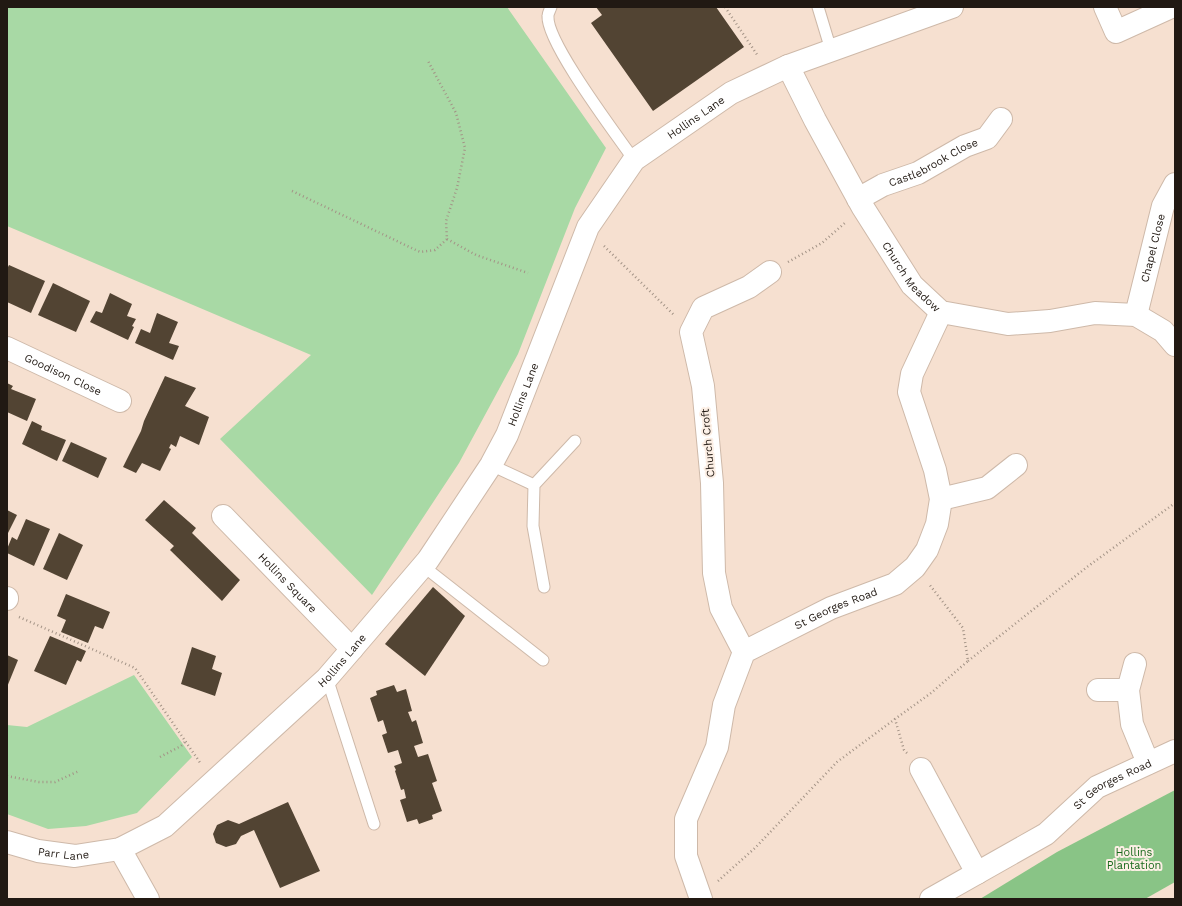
<svg xmlns="http://www.w3.org/2000/svg" width="1182" height="906" font-family="'Work Sans',sans-serif">
<style>
.green{fill:#a8d9a5}
.forest{fill:#89c486}
.building{fill:#524433}
.lines{fill:none;stroke-linecap:round;stroke-linejoin:round}
.lane-casing{stroke:#ceb9a9;stroke-width:13}
.street-casing{stroke:#ceb9a9;stroke-width:24}
.path{stroke:#a39386;stroke-width:2.5;stroke-dasharray:1 3;stroke-linecap:butt}
.lane{stroke:#fff;stroke-width:11}
.street{stroke:#fff;stroke-width:22}
.labels{text-anchor:middle;dominant-baseline:central;stroke-width:4;stroke-linejoin:round;paint-order:stroke}
.street-label{font-size:11px;fill:#211913;stroke:#fcefe5}
.park-label{font-size:11px;fill:#18691b;stroke:#fcefe5}
</style>
<rect width="100%" height="100%" fill="#f6e0d0"/>
<g class="green">
<path d="M7,7H507L606,148L575,208L518,354L459,463L372,595L220,439L311,355L7,226Z"/>
<path d="M134,675L192,757L137,813L86,826L48,829L7,814V725L27,727Z"/>
</g>
<path class="forest" d="M1175,790V882L1145,899H980L1057,852Z"/>
<g class="building">
<path d="M596,7H716L744,47L653,111L591,23L602,15Z"/>
<path d="M9,265L45,281L31,313L7,302V269Z"/>
<path d="M53,283L90,301L76,332L38,315Z"/>
<path d="M110,293L132,304L127,316L136,319L132,326L134,327L128,340L90,322L96,311L102,313Z"/>
<path d="M157,313L178,322L169,343L179,346L173,360L135,343L141,329L150,333Z"/>
<path d="M165,376L196,388L185,406L209,417L199,445L180,436L176,447L171,444L169,448L171,449L160,471L142,463L136,473L123,467L141,431L144,421Z"/>
<path d="M7,383L13,386L11,389L36,399L27,421L7,412Z"/>
<path d="M32,421L42,426L41,430L66,440L57,461L22,444Z"/>
<path d="M71,442L107,458L98,478L62,461Z"/>
<path d="M164,500L196,528L192,533L240,580L222,601L170,550L174,546L145,520Z"/>
<path d="M7,510L17,515L7,535Z"/>
<path d="M26,519L50,529L34,566L7,553V549L12,537L17,540Z"/>
<path d="M59,533L83,545L67,580L43,569Z"/>
<path d="M433,587L465,616L425,676L385,644Z"/>
<path d="M66,594L110,612L103,629L95,626L88,643L61,632L66,620L57,616Z"/>
<path d="M50,636L86,651L81,662L77,660L66,685L34,671Z"/>
<path d="M192,647L216,656L212,669L222,673L215,696L181,684Z"/>
<path d="M7,655L18,660L7,687Z"/>
<path d="M394,685L397,692L406,689L412,711L408,712L412,722L416,720L423,743L414,746L418,757L428,754L437,781L432,783L442,811L432,815L433,819L419,824L417,819L407,822L400,800L406,798L404,789L401,790L395,771L396,770L394,766L402,763L398,750L388,753L382,735L387,733L383,720L378,722L370,698L377,695L376,691Z"/>
<path d="M288,802L320,871L280,888L254,830L241,836L236,844L226,847L216,843L213,834L217,825L228,820L239,824Z"/>
</g>
<g class="lines">
<g class="lane-casing">
<g id="lane">
<path d="M551,7C550,10 548,13 548,16C546,42 616,134 634,160"/>
<path d="M818,7L831,50"/>
<path d="M491,465L534,485"/>
<path d="M423,566L543,660"/>
<path d="M544,587L533,526L534,485L575,441"/>
<path d="M327,678L374,824"/>
</g>
</g>
<g class="street-casing">
<g id="street">
<path d="M1105,7L1116,32L1171,7"/>
<path id="s1" d="M788,66L815,120L862,206L912,285L941,312L1008,324L1050,321L1095,313L1136,315L1163,331L1175,345"/>
<path id="s2" d="M858,199L883,185L918,173L965,146L987,138L1001,119"/>
<path id="s3" d="M1136,315L1163,206L1175,184"/>
<path id="s4" d="M7,348L120,401"/>
<path d="M941,499L987,488L1016,465"/>
<path id="s5" d="M223,516L352,649"/>
<path d="M7,598V599"/>
<path d="M744,652L721,608L714,573L712,483L703,386L691,332L703,308L749,287L770,272"/>
<path d="M1135,664L1128,690L1132,724L1148,763"/>
<path d="M1098,690H1128"/>
<path d="M921,769L977,873"/>
<path id="s6" d="M7,842L38,851L75,856L120,849L165,826L327,678L352,649L428,560L491,465L507,435L588,227L634,160L731,93L788,66L952,7"/>
<path d="M120,849L148,899"/>
<path id="s7" d="M701,899L686,856V819L717,747L724,705L744,652L831,608L895,584L915,567L927,550L937,524L941,499L935,470L909,392L912,374L941,312"/>
<path id="s8" d="M931,899L1046,834L1097,787L1175,751"/>
</g>
</g>
<g class="path">
<path d="M725,7L758,56"/>
<path d="M292,191L420,252L435,250L447,239L446,221L457,188L465,148L456,113L428,61"/>
<path d="M447,239L476,255L528,273"/>
<path d="M604,246L674,315"/>
<path d="M788,262L822,243L846,222"/>
<path d="M19,617L135,668L201,764"/>
<path d="M968,661L1087,567L1175,503"/>
<path d="M907,753L904,750L895,719L931,693L968,661L963,628L929,584"/>
<path d="M160,757L181,746L185,742"/>
<path d="M7,776L39,782H55L79,771"/>
<path d="M718,881L755,848L837,762L895,719"/>
</g>
<use href="#lane" class="lane"/>
<use href="#street" class="street"/>
</g>
<g class="labels">
<g class="street-label">
<text stroke="none"><textPath href="#s6" startOffset="1068">Hollins Lane</textPath></text>
<text stroke="none"><textPath href="#s2" startOffset="84">Castlebrook Close</textPath></text>
<text stroke="none"><textPath href="#s3" startOffset="69">Chapel Close</textPath></text>
<text stroke="none"><textPath href="#s1" startOffset="245">Church Meadow</textPath></text>
<text stroke="none"><textPath href="#s4" startOffset="62">Goodison Close</textPath></text>
<text stroke="none"><textPath href="#s6" startOffset="732">Hollins Lane</textPath></text>
<text transform="translate(708 443) rotate(-95)">Church Croft</text>
<text stroke="none"><textPath href="#s5" startOffset="93">Hollins Square</textPath></text>
<text stroke="none"><textPath href="#s7" startOffset="362">St Georges Road</textPath></text>
<text stroke="none"><textPath href="#s6" startOffset="408">Hollins Lane</textPath></text>
<text stroke="none"><textPath href="#s8" startOffset="216">St Georges Road</textPath></text>
<text stroke="none"><textPath href="#s6" startOffset="58">Parr Lane</textPath></text>
</g>
<g class="park-label">
<text x="1134" y="852">Hollins<tspan x="1134" dy="13">Plantation</tspan></text>
</g>
</g>
<rect width="1182" height="906" fill="none" stroke="#211913" stroke-width="16"/>
</svg>
